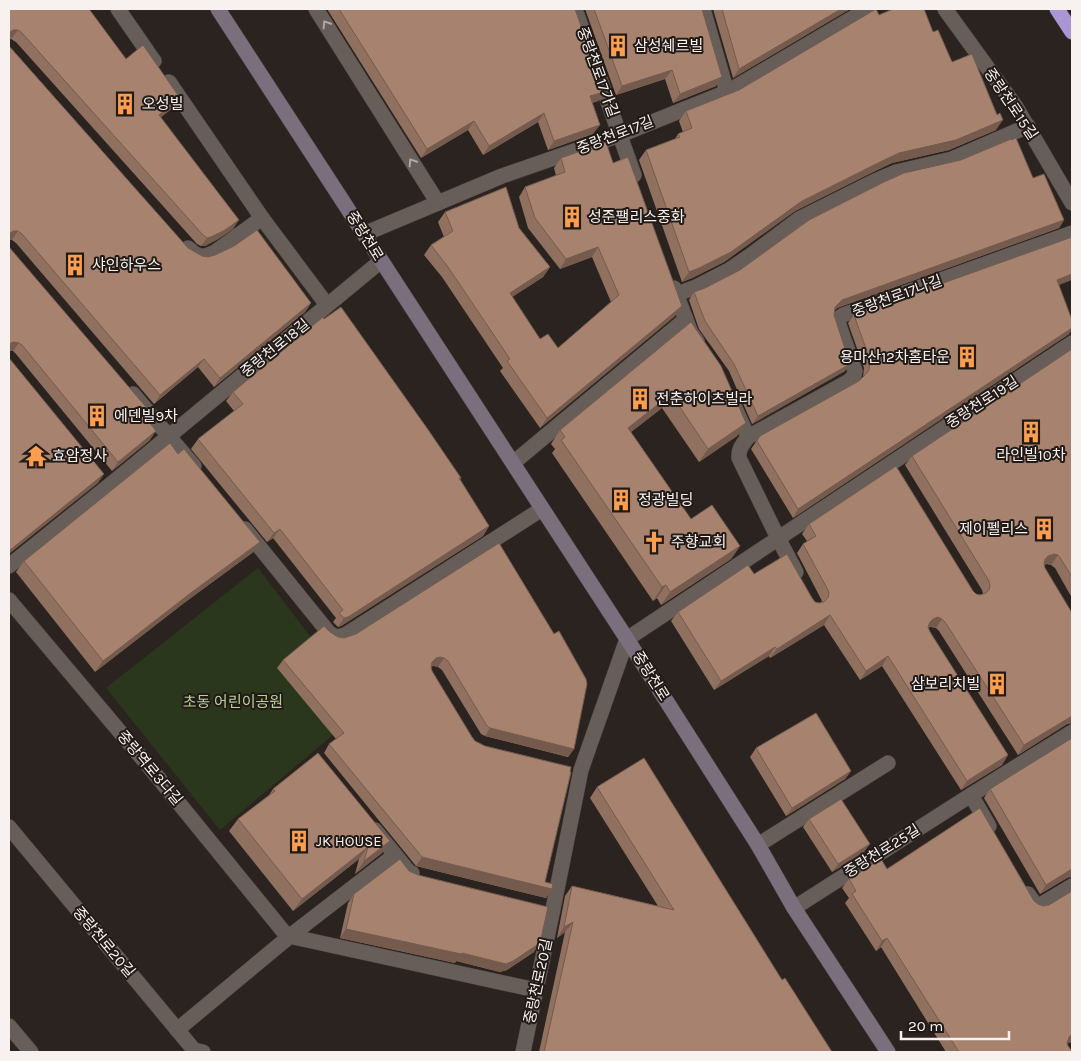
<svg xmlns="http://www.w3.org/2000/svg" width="1081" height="1061" font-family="Karla,'Noto Sans KR',sans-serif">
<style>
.green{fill:#2b371d}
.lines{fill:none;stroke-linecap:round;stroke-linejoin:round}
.lane-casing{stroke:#453f3c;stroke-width:16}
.street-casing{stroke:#453f3c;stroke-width:16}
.secondary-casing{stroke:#453f3c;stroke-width:16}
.highway-casing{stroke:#453f3c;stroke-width:16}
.lane{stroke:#675e59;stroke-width:15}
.street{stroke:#675e59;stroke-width:15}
.secondary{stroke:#7b6f7e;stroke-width:15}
.highway{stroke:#ab96d5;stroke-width:15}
.wall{fill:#90705f}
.shaded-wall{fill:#755b4d}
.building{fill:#a7826e;stroke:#755b4d}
.oneway{stroke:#afa8a4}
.labels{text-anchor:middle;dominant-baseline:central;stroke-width:4;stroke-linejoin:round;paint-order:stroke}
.poi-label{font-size:15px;fill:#f7f2ef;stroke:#211a16;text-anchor:start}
.street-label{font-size:15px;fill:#f7f2ef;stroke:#211a16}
.park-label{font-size:15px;fill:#b5d095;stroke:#211a16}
</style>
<rect width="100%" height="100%" fill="#2b231f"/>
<path class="green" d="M258,568L365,708L220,830L106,688Z"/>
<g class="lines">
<g class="lane-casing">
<g id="lane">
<path d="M118,9L154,61"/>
<path d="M316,9L438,203"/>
<path d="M703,9L727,92"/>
<path d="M169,82L262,218L327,305"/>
<path d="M188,248C199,258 202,258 215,252L262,218"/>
<path d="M677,294L696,287L729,270L751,255L799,219L875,181L896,172L952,159L1028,126"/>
<path d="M133,394L194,466"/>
<path d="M748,437L849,381L854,376L855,371L838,322V319L843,315L1072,233"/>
<path d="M513,463L686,319"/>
<path d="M245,529L329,633L336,637L345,635L542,509"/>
<path d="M778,538L796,572"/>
<path d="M971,795L989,826"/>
<path d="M9,827L194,1050L203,1052"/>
<path d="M375,830L409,872L412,873"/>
<path d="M758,845L888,763"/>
<path d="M1028,894L1037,907L1072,886"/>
<path d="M9,1026L31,1052"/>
<path d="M177,1030L290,936L395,855"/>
</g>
</g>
<g class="street-casing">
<g id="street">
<path d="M575,9L634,175"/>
<path d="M945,9L1016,107L1072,203"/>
<path d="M364,234L502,176L620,135L727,92L868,9"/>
<path d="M674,288L691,333L697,341"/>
<path d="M735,408L748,437C743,444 738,449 739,458L778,538"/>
<path d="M9,566L111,484L381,261"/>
<path d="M9,600L147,764L283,931L290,936L298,938L536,990"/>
<path d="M794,908L971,795L1072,732"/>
<path d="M523,1052L553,909L581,770L627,639L1072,343"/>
</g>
</g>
<g class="secondary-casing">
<path id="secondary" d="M218,9L627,639L758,845L794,908L888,1052"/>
</g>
<g class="highway-casing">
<path id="highway" d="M1057,9L1072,32"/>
</g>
<use href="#lane" class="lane"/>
<use href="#street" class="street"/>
<use href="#secondary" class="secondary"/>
<use href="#highway" class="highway"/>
</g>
<g class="wall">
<path d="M9,9L126,59L174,107L161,117L233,229L218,239L205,246H201L197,244L16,42L11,39Z"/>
<path d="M327,9H575L604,92L598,101L592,103L593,134L548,150L538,122L483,155L468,130L421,158Z"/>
<path d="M585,9H702L716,86L673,103L665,79L616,95Z"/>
<path d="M713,9H850L733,78Z"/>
<path d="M879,15L933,32L996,130L949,150L892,163L871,173L795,211L724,262L692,278L682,282L639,160L646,150L675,139L678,134L683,132L679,121L686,111L739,90Z"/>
<path d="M9,46L188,248L202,256L311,303L305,312L214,387L198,367L154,404L16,243L12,240Z"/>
<path d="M561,158L613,163L675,316L540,428L500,371L503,368L442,277L424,255L431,245L444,237L438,222L445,212L519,228L550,267L543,277L512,297L540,339L558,348L611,302L592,257L560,269L528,228L519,197L525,187L556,176L554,168Z"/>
<path d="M1033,178L1064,220L1059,228L837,308L835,310L834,315L845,371L752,424L729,371L699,329L689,300L694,292Z"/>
<path d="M9,247L142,413L150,440L112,471L16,354L13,351H9Z"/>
<path d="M1059,285L1069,334L793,518L751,449L760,436L859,381L863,377L864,368L848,323L854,315Z"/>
<path d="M691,322L737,436L699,462L662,408L631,432L691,519L740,546L731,559L661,605L657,598L653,601L552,453L555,449L551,444L560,430Z"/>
<path d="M1072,349V598L1055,568L1051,565L1047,564L1044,565L1045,568L1072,613V723L1067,724L1018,755L939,631L936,628L931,627H928L930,632L1008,755L1002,765L961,790L882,666L860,680L824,625L770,658L769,656L714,690L671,621L678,612L754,574L812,598L815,602L819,603L822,602L821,599L797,553L803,544L807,541L802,534L809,524L973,591L976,594L980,595L983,594L982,590L905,465L912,456Z"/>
<path d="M233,392L461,478L460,479L489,526L483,536L341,626L338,627L333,622L336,618L273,538L267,542L191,449L198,439L234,411L226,401Z"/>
<path d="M178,454L260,542L252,553L184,603L95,672L16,572L24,561Z"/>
<path d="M499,543L574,749L568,757L485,736L481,734L442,670L438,667L434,666H431L432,671L545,882L552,889L546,898L416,866L324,753L329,744L336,739L277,668L283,660L330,632L338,637L344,638L356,634Z"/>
<path d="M756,748L851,771L845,779L786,816L750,757Z"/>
<path d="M597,787L782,980L832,1052H539L565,932L557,938L565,896L572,886L658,906L590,798Z"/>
<path d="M273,789L382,853L355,874L359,859L293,911L229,831L238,819L269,795Z"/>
<path d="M990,789L1067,878L1040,894L984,798Z"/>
<path d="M809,819L864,852L832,872L803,827Z"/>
<path d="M887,869L1034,901L1038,904L1043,906L1049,905L1072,891V1042L1067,1043L1068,1046L1072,1052H946L881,947L876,951L845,903L849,898L842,888L849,879Z"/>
<path d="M409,871L534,952L507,970L500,972L456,961L455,963L340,938L348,903L354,894Z"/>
</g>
<g class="shaded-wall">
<path d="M841,9H850L733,78L739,69Z"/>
<path d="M13,30H18L11,39H9V33Z"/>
<path d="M672,70L665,79L616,95L622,86Z"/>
<path d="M722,77L716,86L673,103L680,94Z"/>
<path d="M604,92L598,101L584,105L590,96Z"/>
<path d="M180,98L174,107L153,123L159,115Z"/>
<path d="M544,113L538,122L483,155L489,146Z"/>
<path d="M1003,120L996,130L949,150L892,163L871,173L795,211L724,262L692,278L682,282L689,272L802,201L878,163L899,153Z"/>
<path d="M474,121L468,130L421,158L427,149Z"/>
<path d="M600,125L593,134L548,150L554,141Z"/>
<path d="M239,220L233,229L218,239L205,246H201L207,238Z"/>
<path d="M1064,220L1059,228L837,308L830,315L835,307L842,300Z"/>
<path d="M13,231H18L12,240H9V234Z"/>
<path d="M598,247L592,257L560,269L566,259Z"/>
<path d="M550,267L543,277L503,303L510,293Z"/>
<path d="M1072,274V280L1051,288L1057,280Z"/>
<path d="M311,303L305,312L214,387L220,378Z"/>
<path d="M682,306L675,316L540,428L547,418Z"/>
<path d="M1072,328V330L1069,334L793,518L798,509Z"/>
<path d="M14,342L19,343L13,351H9V344Z"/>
<path d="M204,359L198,367L154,404L160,395Z"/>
<path d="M850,364L845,371L752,424L758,416Z"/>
<path d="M671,394L662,408L619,441L628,428Z"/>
<path d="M746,423L737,436L699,462L708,449Z"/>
<path d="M156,431L150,440L112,471L118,462Z"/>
<path d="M104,474L98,483L9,554V551Z"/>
<path d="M489,526L483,536L341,626L338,627L344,618Z"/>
<path d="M280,529L273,538L267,542L274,533Z"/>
<path d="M260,542L252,553L184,603L95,672L103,661L192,592Z"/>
<path d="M740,546L731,559L661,605L670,592Z"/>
<path d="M1054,554L1058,555L1051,565L1047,564L1042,565L1048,556Z"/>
<path d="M666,585L657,598L653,601L662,587Z"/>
<path d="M830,615L824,625L770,658L777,649Z"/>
<path d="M938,617L942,619L936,628L931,627L926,628L930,622L933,619Z"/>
<path d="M775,647L769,656L714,690L721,681Z"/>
<path d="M888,656L882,666L860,680L866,671Z"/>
<path d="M440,657L444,658L438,667L434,666L430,667L432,662L436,658Z"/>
<path d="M1072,716V723L1067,724L1018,755L1024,745Z"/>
<path d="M490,728L574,749L568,757L485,736Z"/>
<path d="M1008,755L1002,765L961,790L967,781Z"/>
<path d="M851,771L845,779L786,816L792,808Z"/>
<path d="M390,841L382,853L355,874L364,861Z"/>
<path d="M870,844L864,852L832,872L838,864Z"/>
<path d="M368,847L359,859L293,911L302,899Z"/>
<path d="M422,857L552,889L546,898L416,866Z"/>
<path d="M1072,869V877L1067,878L1040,894L1046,885Z"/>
<path d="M573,922L565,932L557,938L564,927Z"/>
<path d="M346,929L462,953L540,943L534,952L507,970L500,972L456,961L455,963L340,938Z"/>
<path d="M887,938L881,947L876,951L882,941Z"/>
<path d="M1072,1034V1042L1066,1044L1069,1037Z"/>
</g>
<g class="building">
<path d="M9,9H89L126,59L143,45L180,98L159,115L239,220L225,230L211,237L207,238L203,235L22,33L18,30H13L9,33Z"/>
<path d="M339,9H575L604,92L590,96L600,125L554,141L544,113L489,146L474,121L427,149Z"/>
<path d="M594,9H702L722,77L680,94L672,70L622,86Z"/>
<path d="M722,9H841L739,69Z"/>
<path d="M876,9L879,15L893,9H924L933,32L938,30L952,62L972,54L997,115L1000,113L1003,120L956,140L899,153L878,163L802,201L731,252L699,268L689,272L646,150L680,137L678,134L692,128L686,111L739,90Z"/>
<path d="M9,46L188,248L202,256L208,257L215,255L234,246L257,230L311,303L220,378L204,359L160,395L22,234L18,231H13L9,234Z"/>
<path d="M1016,138L1033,178L1044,174L1064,220L842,300L835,307L834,315L850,364L758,416L734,364L705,321L694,292L705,288L740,270L809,220L884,182L904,173L961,160L1011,139V140Z"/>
<path d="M606,142L613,163L628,157L682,306L547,418L507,361L510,359L448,267L431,245L453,231L445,212L506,187L519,228L550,267L510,293L540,339L548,334L558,348L619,295L598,247L566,259L535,218L525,187L565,172L561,158Z"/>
<path d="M1072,237V274L1057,280L1072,320V328L798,509L757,441L760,436L859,381L866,374L869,370L870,360L854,315Z"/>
<path d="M9,247L146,407L141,411L156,431L118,462L22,345L19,343L14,342L9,344Z"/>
<path d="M341,307L429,431L461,478H459L489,526L348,617L344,618L339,613L343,610L280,529L274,533L198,439L243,404L233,392L323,317L324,319Z"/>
<path d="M691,322L721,366L746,423L708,449L671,394L628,428L691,519L712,505L740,546L670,592L666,585L662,587L561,440L565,437L560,430Z"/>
<path d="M1072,349V577L1061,559L1058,555L1054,554L1048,556L1045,559L1044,564L1045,568L1072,613V716L1024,745L945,622L942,619L938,617L933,619L930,622L928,627L930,632L1008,755L967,781L888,656L866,671L830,615L777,649L775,647L721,681L678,612L748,565L754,574L787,554L812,598L815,602L819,603L824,602L828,598L829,593L828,590L803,544L816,536L809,524L896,466L973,591L976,594L980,595L986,593L989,590L990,586L989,581L912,456Z"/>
<path d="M9,358L104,474L9,551Z"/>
<path d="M170,443L178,454L184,449L260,542L192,592L103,661L24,561Z"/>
<path d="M499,543L554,634L559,631L586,679L587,684L574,749L490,728L487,726L448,661L444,658L440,657L436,658L432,662L431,667L432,671L472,737L475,741L485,746L571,767L570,772H571L545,882L553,884L552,889L422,857L329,744L344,733L283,660L324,626L330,632L338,637L344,638L356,634Z"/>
<path d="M816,713L851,771L792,808L756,748Z"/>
<path d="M1072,738V869L1046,885L990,789Z"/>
<path d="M318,753L390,841L364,861L368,847L302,899L238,819L275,791L273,789Z"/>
<path d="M644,758L782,980L785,978L832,1052H544L573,922L564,927L572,886L674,910L597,787Z"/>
<path d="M841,799L870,844L838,864L809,819Z"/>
<path d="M980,808L1034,901L1038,904L1043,906L1049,905L1072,891V1034L1069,1037L1067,1043L1068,1046L1072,1051V1052H959L887,938L882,941L852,894L856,891L849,879L881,859L887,869Z"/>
<path d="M400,859L409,871L418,875L548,907L540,943L513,961L506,964L462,953L461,954L346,929L354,894Z"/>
</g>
<defs><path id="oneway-chevron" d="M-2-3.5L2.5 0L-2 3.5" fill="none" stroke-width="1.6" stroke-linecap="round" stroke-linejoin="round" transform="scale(1.25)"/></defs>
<g class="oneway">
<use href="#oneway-chevron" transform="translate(326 24) rotate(-122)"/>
<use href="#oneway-chevron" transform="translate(412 162) rotate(-122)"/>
</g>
<defs>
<g id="building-bare" transform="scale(1.725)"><path d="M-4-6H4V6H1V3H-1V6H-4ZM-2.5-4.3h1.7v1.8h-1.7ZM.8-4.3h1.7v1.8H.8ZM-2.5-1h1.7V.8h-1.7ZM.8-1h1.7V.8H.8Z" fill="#fb9e50" stroke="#211a16" stroke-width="2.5" paint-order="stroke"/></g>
<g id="temple-bare" transform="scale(1.725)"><path d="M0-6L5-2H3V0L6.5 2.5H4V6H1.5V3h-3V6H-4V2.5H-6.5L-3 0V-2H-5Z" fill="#fb9e50" stroke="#211a16" stroke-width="2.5" paint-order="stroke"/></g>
<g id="church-bare" transform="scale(1.725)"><path d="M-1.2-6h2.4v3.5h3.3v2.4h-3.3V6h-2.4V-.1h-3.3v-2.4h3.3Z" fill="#fb9e50" stroke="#211a16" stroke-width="2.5" paint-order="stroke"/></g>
</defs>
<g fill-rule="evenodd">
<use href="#building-bare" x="618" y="46"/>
<use href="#building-bare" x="125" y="104"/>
<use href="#building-bare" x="572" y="217"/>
<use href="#building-bare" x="75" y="265"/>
<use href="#building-bare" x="967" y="357"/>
<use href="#building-bare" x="640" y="399"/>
<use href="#building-bare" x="97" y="416"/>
<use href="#building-bare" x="1031" y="432"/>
<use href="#temple-bare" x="36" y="456"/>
<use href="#building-bare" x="621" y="500"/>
<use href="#building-bare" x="1044" y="529"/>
<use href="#church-bare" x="654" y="542"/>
<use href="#building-bare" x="997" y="684"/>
<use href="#building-bare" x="299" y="841"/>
</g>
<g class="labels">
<g class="poi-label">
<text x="634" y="46">삼성쉐르빌</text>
<text x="142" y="104">오성빌</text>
<text x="588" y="217">성준팰리스중화</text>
<text x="92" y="265">샤인하우스</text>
<text x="950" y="357" text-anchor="end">용마산12차홈타운</text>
<text x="656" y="399">전춘하이츠빌라</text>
<text x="114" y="416">에덴빌9차</text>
<text x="1031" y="455" text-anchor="middle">라인빌10차</text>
<text x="52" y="456">효암정사</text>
<text x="638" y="500">정광빌딩</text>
<text x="1028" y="529" text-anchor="end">제이펠리스</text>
<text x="671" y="542">주향교회</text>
<text x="980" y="684" text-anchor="end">삼보리치빌</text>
<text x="316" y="841">JK HOUSE</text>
</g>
<g class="street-label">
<text transform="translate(598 72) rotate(70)">중랑천로17가길</text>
<text transform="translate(1011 104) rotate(56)">중랑천로15길</text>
<text transform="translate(615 135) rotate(-21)">중랑천로17길</text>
<text transform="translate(365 236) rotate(58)">중랑천로</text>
<text transform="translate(897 296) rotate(-20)">중랑천로17나길</text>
<text transform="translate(275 348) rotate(-39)">중랑천로18길</text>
<text transform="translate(982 402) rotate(-33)">중랑천로19길</text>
<text transform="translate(651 676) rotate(58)">중랑천로</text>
<text transform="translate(150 768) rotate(50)">중랑역로3다길</text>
<text transform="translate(882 851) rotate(-32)">중랑천로25길</text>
<text transform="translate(104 942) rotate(50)">중랑천로20길</text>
<text transform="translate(538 981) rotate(-78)">중랑천로20길</text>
</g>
<g class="park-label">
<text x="233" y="702">초동 어린이공원</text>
</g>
</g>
<rect width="1081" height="1061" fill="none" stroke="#f7f2ef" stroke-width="20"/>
<path d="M901 1031v8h108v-8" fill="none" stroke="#f7f2ef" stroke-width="2.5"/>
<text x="908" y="1031" font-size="15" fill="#f7f2ef" stroke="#211a16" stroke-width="4" paint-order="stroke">20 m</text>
</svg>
